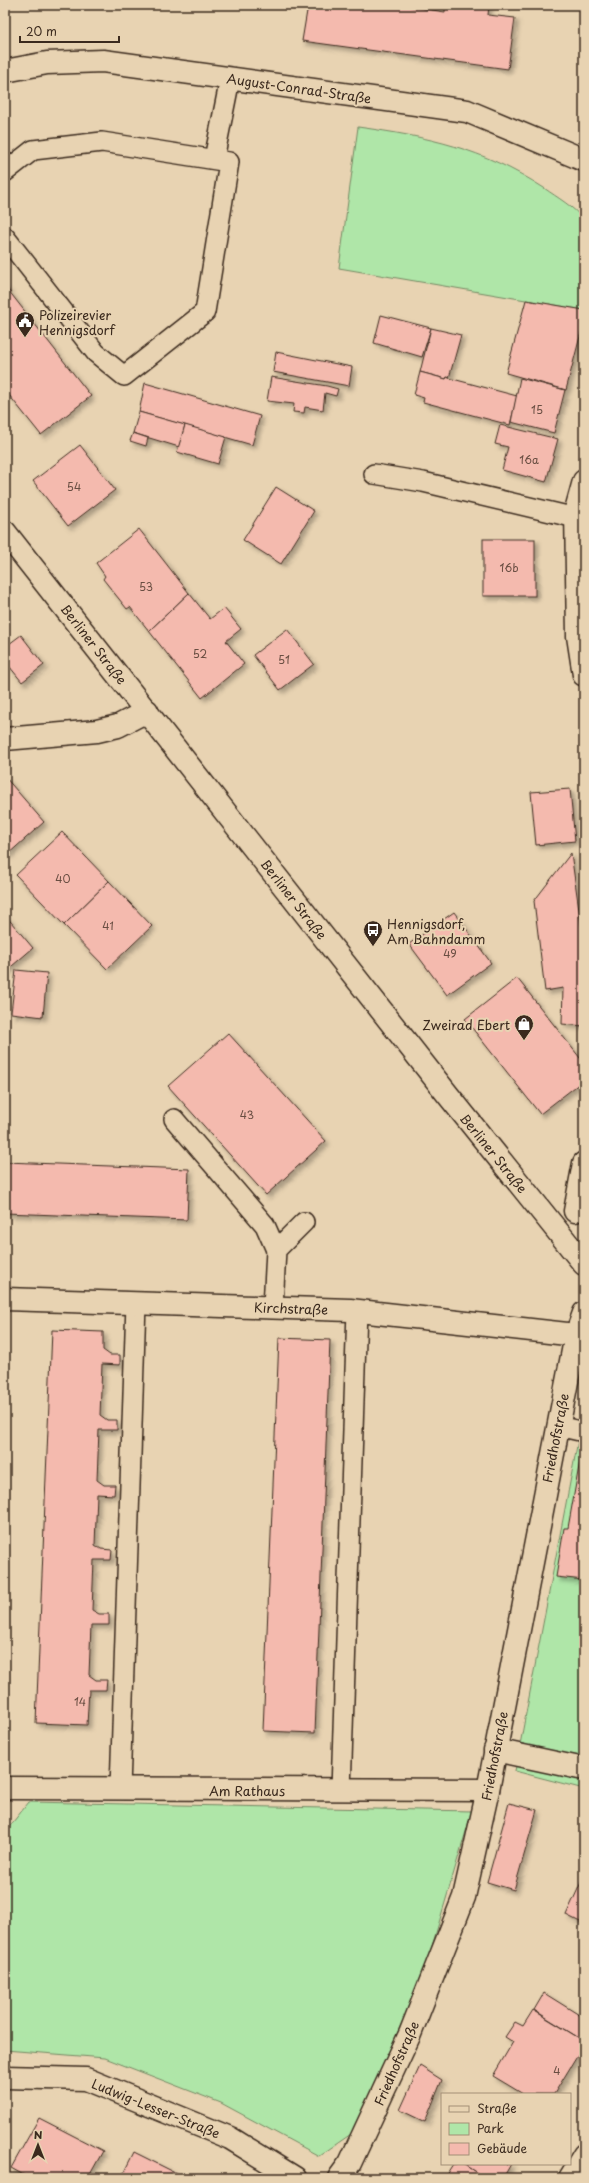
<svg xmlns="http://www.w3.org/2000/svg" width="589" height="2183" font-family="'Playpen Sans',sans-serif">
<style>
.green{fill:#afe6a8;stroke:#758863}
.building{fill:#f4baae;stroke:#3b2a1e;filter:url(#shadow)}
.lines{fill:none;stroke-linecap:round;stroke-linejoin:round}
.lane-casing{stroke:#3b2a1e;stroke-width:22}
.street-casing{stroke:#3b2a1e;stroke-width:25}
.secondary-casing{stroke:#3b2a1e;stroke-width:25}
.lane{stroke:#e8d3b2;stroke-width:19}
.street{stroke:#e8d3b2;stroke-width:22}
.secondary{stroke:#e8d3b2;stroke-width:22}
.labels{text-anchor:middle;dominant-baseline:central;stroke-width:4;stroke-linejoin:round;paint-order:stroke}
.number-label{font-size:11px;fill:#694e42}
.street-label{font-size:13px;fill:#3b2a1e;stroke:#e8d3b2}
.poi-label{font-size:13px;fill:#3b2a1e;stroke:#e8d3b2;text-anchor:start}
</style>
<defs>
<filter id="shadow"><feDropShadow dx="3.5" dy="3.5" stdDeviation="2" flood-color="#0004"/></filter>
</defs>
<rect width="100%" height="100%" fill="#e8d3b2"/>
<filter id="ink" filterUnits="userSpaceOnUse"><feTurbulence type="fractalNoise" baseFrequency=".025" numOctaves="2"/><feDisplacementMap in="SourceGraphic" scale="8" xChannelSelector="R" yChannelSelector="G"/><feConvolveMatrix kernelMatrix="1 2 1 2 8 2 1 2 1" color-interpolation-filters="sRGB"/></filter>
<g filter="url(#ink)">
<g class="green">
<path d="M358,127C429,137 482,148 544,188C558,198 573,206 584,220V310L339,268Z"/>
<path d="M584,1409V1789L515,1771Z"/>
<path d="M29,1802L472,1811L425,1970L354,2132L319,2156L221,2103L105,2058L5,2050V1832Z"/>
</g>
<g class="building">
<path d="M308,5H400L445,12V5H489L488,15L515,18L508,69L302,41Z"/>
<path d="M5,286L91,396L41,435L5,390Z"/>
<path d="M526,300L584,310V321L566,390L506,373Z"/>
<path d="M381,315L431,328L422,357L374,343Z"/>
<path d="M431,328L461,335L449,378L447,377L446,379L420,372Z"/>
<path d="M276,352L352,367L349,386L273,372Z"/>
<path d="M420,372L446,379L447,377L449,378L517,396L510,425L423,402L424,398L414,395Z"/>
<path d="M271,377L327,386L338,389L336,396L325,393L323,410L305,407L304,413L293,412L294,404L267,401Z"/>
<path d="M520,378L565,390L554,433L511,422Z"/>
<path d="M145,383L260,416L252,445L139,412Z"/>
<path d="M139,412L185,425L179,447L133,433Z"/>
<path d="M185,425L226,437L218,464L177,452Z"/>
<path d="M500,425L558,439L546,482L502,470L508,447L495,444Z"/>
<path d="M133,433L148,438L146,446L130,441Z"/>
<path d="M80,445L115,490L68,526L33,481Z"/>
<path d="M276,487L314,511L281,564L243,540Z"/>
<path d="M139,529L189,593L149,631L130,607L127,609L103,579L105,576L96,563Z"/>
<rect x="483" y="539" width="52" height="57"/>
<path d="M189,593L210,619L224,608L241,629L226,641L244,664L202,698L149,631Z"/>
<path d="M287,629L314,664L280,690L253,655Z"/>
<path d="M21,635L44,665L22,682L5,661V647Z"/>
<path d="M5,777L44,822L7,855L5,853Z"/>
<path d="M570,789L575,841L536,845L531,792Z"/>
<path d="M62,832L109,881L64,925L16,875Z"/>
<path d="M571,853L584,945V1026L562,1024L563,988L545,991L534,901Z"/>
<path d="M109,881L152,926L107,969L64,925Z"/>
<path d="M454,912L491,963L447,995L409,944Z"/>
<path d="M5,915L33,948L5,972Z"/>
<path d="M16,970L47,973L43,1017L11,1013Z"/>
<path d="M517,978L584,1063V1080L540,1114L465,1019Z"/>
<path d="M228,1033L326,1141L266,1195L168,1086Z"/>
<path d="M5,1162L189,1169L187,1220L5,1213Z"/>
<path d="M52,1330L103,1332V1350L110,1355H120V1365L102,1364L100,1415L107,1420H117V1430H99L97,1480L104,1485H115L114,1495L97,1494L95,1545L101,1549L112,1550L111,1560H94L92,1610L99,1614H109V1625H91L89,1675L96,1680H107L106,1690H89L87,1725L36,1723Z"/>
<path d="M279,1338L330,1340L315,1733L263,1731Z"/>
<path d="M581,1455L584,1456V1580L556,1577L564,1528H568Z"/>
<path d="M509,1803L537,1810L514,1890L487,1882Z"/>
<path d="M584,1876V1924L566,1915Z"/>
<path d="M544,1993L584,2018V2041L534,2010Z"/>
<path d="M533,2010L584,2041V2045L554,2094H523L493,2076L513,2042L505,2037L515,2022L523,2026Z"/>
<path d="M420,2066L442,2080L425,2122L400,2110Z"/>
<path d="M39,2118L103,2151L88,2178H29L11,2168Z"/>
<path d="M134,2152L182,2176L181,2178H121Z"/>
<path d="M453,2164H463L485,2178H444Z"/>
<path d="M463,2164H511L503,2178H485Z"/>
</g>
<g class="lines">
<g class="lane-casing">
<g id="lane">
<path d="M214,159L230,79"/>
<path d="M5,172L33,150L102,142L229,162L205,312L124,376L96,353L5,237"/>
<path d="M374,474L423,482L576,518"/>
<path d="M174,1119L265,1225L276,1250"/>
<path d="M273,1307L276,1250L304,1222"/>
<path d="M558,1426L584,1432"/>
<path d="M120,1789L136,1303"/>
<path d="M341,1790L357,1310"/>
</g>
</g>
<g class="street-casing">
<g id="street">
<path d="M5,71L47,63L103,61L467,111L584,160"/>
<path d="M584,481L576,510L578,636L584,675"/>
<path d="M5,739L97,731L118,726L147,711"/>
<path d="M575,1211L584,1163"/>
<path d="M5,1299L350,1310L576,1335"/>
<path d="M495,1750L584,1769"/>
<path d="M5,1788L488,1790"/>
<path d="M5,2077L86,2079L230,2138L295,2178"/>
<path d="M339,2178L350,2163L410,2034L464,1897L488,1790L576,1335L584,1313"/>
</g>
</g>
<g class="secondary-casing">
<g id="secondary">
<path d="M5,532L448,1095L584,1264"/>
<path d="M570,2178L584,2155"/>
</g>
</g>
<use href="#lane" class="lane"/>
<use href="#street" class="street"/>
<use href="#secondary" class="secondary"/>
</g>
</g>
<defs>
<g id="civic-pin" transform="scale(1)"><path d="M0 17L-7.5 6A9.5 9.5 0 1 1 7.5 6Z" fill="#3b2a1e" stroke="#e8d3b2"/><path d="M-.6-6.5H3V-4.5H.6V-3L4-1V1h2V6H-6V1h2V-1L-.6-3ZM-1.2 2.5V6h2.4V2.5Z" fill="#fff"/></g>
<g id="bus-pin" transform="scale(1)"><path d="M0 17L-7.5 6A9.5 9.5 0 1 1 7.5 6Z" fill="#3b2a1e" stroke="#e8d3b2"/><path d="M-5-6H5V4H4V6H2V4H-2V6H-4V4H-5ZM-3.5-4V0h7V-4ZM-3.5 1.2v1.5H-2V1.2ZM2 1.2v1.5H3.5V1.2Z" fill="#fff"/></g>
<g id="shop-pin" transform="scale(1)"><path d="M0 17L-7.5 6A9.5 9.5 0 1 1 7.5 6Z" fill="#3b2a1e" stroke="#e8d3b2"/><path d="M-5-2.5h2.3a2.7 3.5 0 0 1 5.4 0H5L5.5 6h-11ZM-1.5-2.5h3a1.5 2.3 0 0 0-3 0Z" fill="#fff"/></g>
</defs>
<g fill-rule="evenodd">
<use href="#civic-pin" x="25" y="321"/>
<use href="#bus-pin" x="373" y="930"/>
<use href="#shop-pin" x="524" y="1024"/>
</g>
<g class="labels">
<g class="number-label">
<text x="537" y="409">15</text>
<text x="529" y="459">16a</text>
<text x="74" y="486">54</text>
<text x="509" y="567">16b</text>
<text x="146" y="586">53</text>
<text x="200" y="653">52</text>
<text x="284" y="659">51</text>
<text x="63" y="878">40</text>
<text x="108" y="925">41</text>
<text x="450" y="953">49</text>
<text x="247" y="1114">43</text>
<text x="80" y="1701">14</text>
<text x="557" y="2070">4</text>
</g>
<g class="street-label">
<text transform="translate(299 88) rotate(8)">August-Conrad-Straße</text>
<text transform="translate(94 644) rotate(52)">Berliner Straße</text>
<text transform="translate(294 899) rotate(52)">Berliner Straße</text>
<text transform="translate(494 1153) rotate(51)">Berliner Straße</text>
<text transform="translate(291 1308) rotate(2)">Kirchstraße</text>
<text transform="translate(555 1438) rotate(-79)">Friedhofstraße</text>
<text transform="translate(494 1756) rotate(-79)">Friedhofstraße</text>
<text x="247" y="1790">Am Rathaus</text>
<text transform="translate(396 2063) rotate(-66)">Friedhofstraße</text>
<text transform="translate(156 2108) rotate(22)">Ludwig-Lesser-Straße</text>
</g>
<g class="poi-label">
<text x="39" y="314">Polizeirevier<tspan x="39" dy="15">Hennigsdorf</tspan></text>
<text x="387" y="923">Hennigsdorf,<tspan x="387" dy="15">Am Bahndamm</tspan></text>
<text x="510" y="1024" text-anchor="end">Zweirad Ebert</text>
</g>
</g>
<rect width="589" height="2183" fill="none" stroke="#e8d3b2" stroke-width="20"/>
<rect x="10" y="10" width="569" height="2163" fill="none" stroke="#3b2a1e" stroke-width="1.5" filter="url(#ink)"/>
<rect x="441" y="2093" width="130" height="72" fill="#e8d3b2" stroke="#a38f77"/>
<rect x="449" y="2106" width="20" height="6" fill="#e8d3b2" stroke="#a38f77"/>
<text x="477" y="2113" font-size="12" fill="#3b2a1e">Straße</text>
<rect x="449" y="2123" width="20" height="12" fill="#afe6a8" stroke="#a38f77"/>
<text x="477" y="2133" font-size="12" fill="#3b2a1e">Park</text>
<rect x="449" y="2143" width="20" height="12" fill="#f4baae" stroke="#a38f77"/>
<text x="477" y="2153" font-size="12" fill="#3b2a1e">Gebäude</text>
<g transform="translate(38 2145)" stroke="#e8d3b2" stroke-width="3" paint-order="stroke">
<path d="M0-3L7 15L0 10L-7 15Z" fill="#3b2a1e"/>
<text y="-6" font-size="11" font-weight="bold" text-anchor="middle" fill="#3b2a1e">N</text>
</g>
<path d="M20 36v6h99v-6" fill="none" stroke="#3b2a1e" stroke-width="2"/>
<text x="26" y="36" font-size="12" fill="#3b2a1e" stroke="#e8d3b2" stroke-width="3" paint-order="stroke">20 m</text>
</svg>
